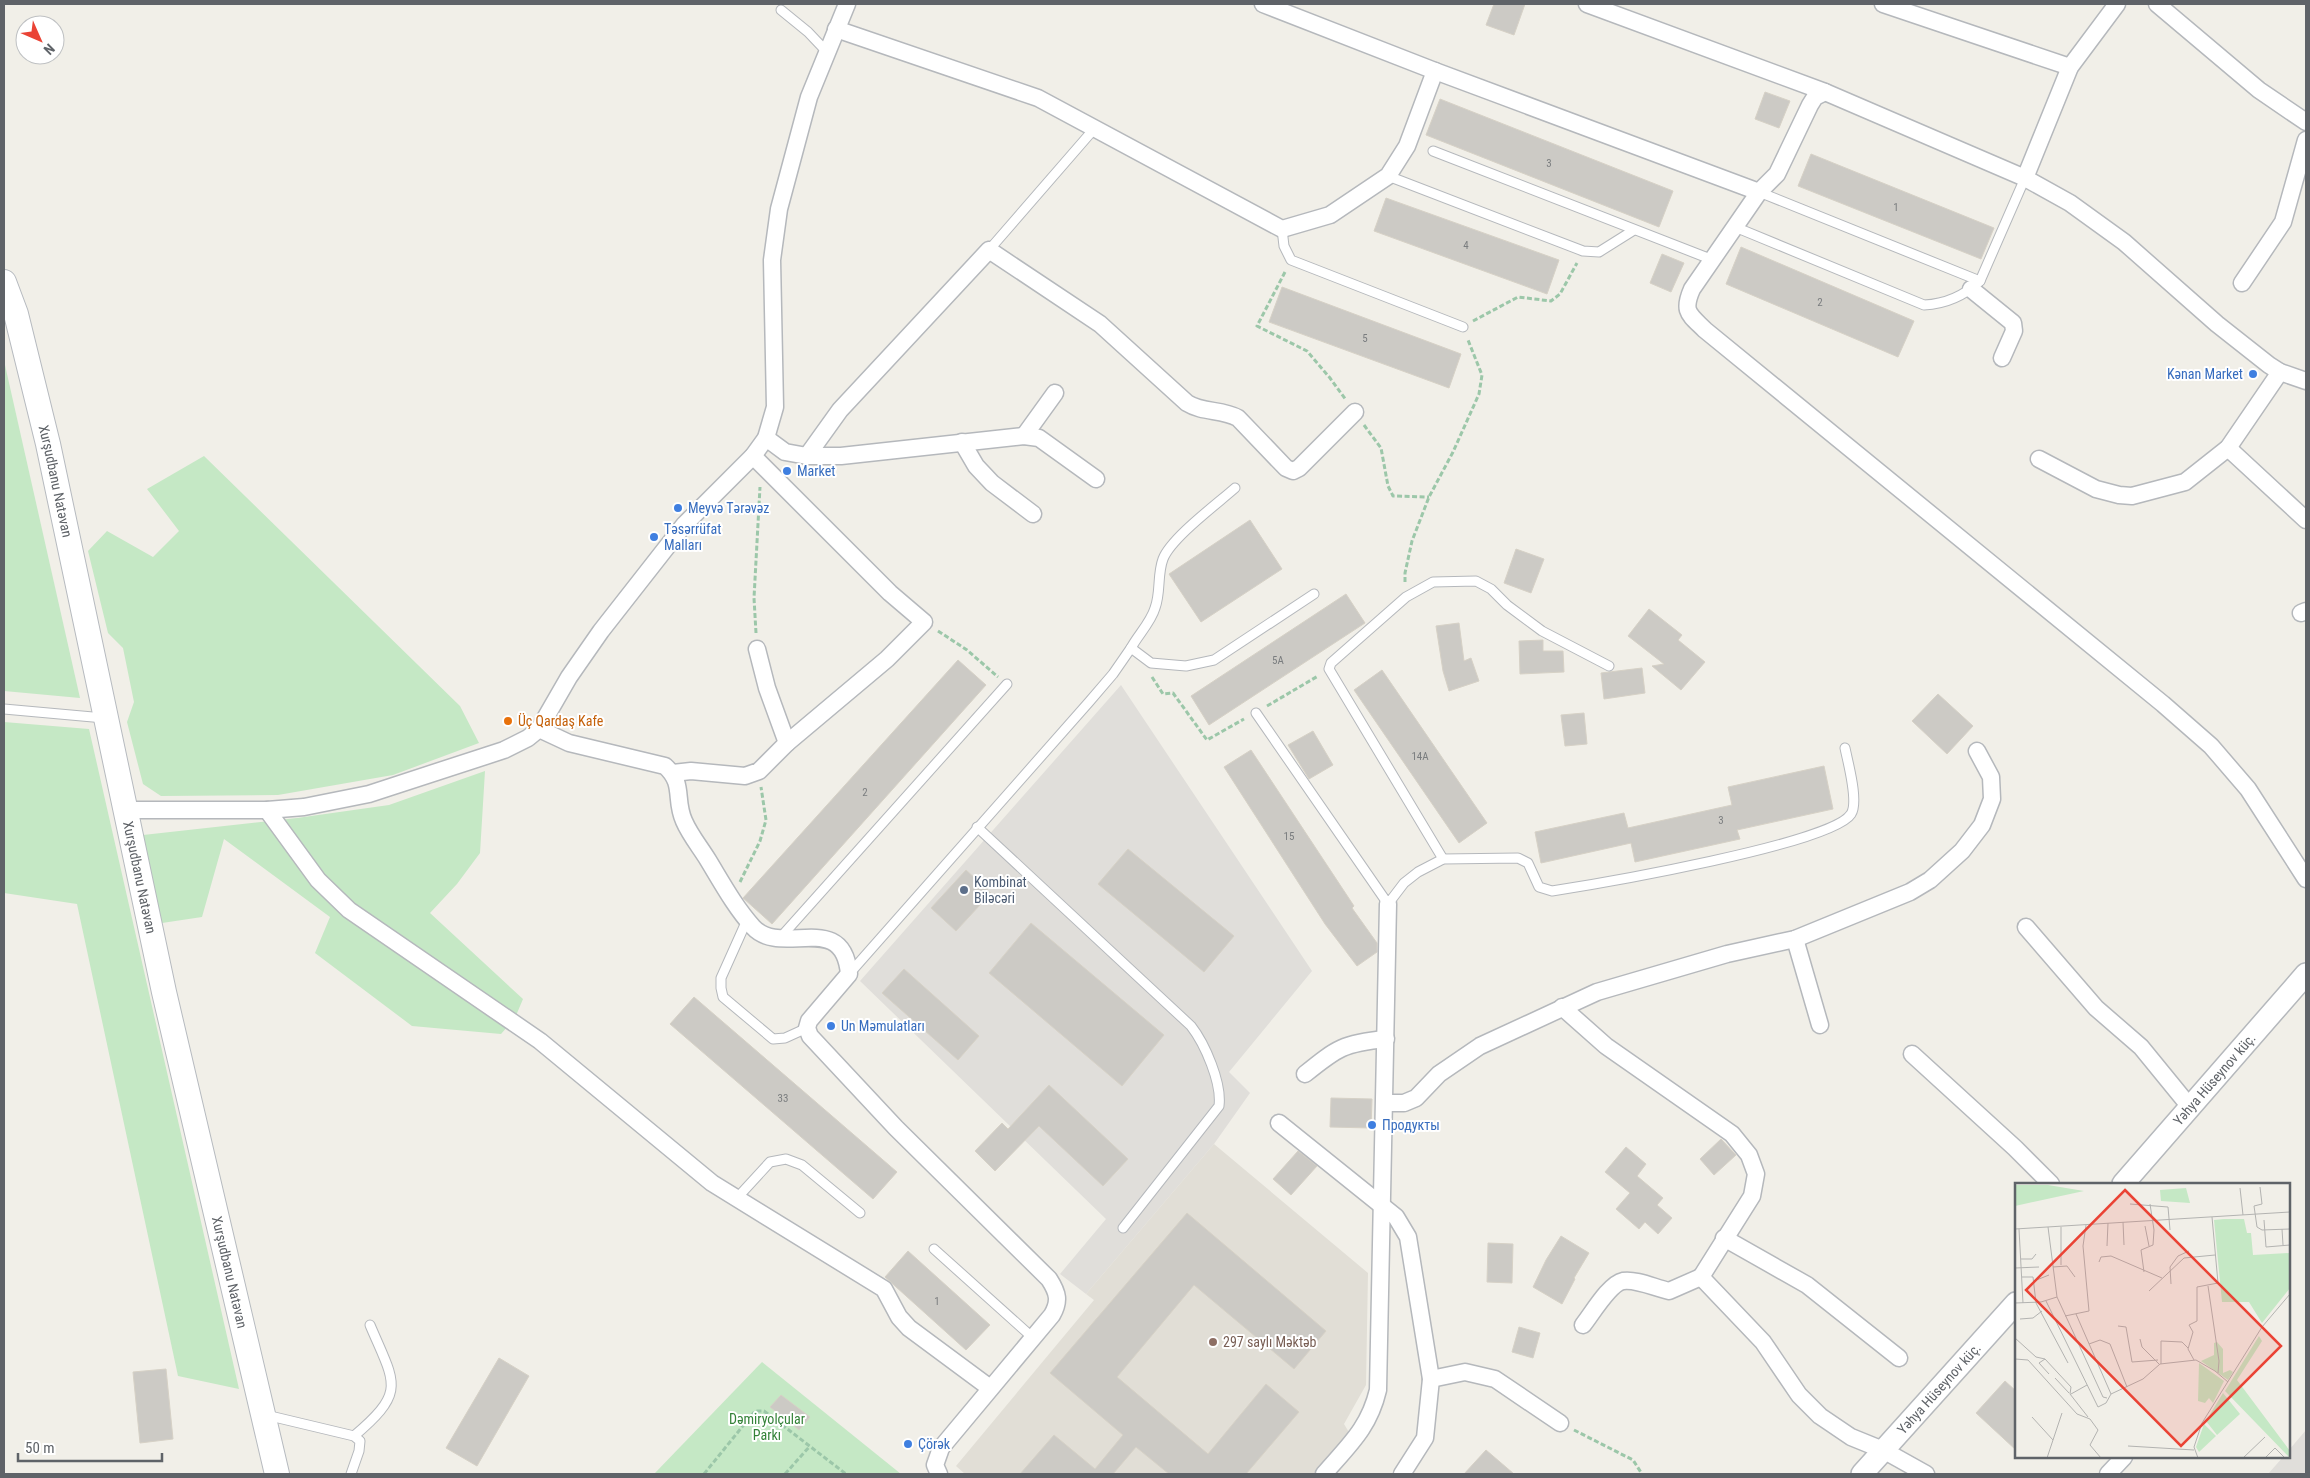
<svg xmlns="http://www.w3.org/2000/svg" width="2310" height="1478" font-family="'Roboto Condensed',sans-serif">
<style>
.industrial{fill:#e0deda}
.education{fill:#e1ded6}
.green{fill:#c5e8c5}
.building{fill:#cccac5;stroke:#d6d1c6}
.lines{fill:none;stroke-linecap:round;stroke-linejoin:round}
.service-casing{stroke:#b5b8bc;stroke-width:11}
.minor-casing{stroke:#b5b8bc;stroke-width:19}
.tertiary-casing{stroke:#b5b8bc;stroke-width:24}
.secondary-casing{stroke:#b6babf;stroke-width:26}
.path{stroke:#9cc7a9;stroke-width:3;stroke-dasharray:5 2.5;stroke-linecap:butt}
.service{stroke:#fff;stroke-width:9}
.minor{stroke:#fff;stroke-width:16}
.tertiary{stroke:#fff;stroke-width:21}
.secondary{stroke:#fff;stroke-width:24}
.shop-dot{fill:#3f7fe0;stroke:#fff;stroke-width:2}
.food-dot{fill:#e8710a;stroke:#fff;stroke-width:2}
.service-dot{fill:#5c6f8a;stroke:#fff;stroke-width:2}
.education-dot{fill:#8d6e63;stroke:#fff;stroke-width:2}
.labels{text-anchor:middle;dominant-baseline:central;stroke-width:4;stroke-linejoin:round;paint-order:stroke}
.number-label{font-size:11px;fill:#7a7d7f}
.shop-label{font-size:14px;fill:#366cbe;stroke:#fff;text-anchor:start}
.street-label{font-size:14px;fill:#5f6368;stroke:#fff}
.food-label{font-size:14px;fill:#c56008;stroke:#fff;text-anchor:start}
.service-label{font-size:14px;fill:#4e5e75;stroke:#fff;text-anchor:start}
.education-label{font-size:14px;fill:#785e54;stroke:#fff;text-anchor:start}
.park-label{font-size:14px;fill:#348238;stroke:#fff}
.inset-road{fill:none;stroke:#b3b3b1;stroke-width:1}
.view{fill:#ea4335;fill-opacity:0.15;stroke:#ea4335;stroke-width:2.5}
.inset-edge{fill:none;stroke:#5f6368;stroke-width:2.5}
</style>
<rect width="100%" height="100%" fill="#f1efe8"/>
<g class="industrial">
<path d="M1121,685L1312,971L1229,1072L1250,1093L1214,1144L1086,1294L1060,1274L1106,1219L860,981Z"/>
<path d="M2306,1430V1474H2268L2283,1457H2289V1450Z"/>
</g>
<path class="education" d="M1214,1144L1368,1273L1366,1385L1344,1424L1350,1434L1314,1474H965L956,1466L1094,1300L1086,1294Z"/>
<g class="green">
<path d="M4,365H5L80,698L4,691Z"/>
<path d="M204,456L460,706L479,743L393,775L278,795L161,796L143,784L127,722L134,702L123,648L108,633L88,551L107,531L153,557L179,531L147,489Z"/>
<path d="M4,722L89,729L239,1389L178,1376L77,904L4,893Z"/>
<path d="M485,771L480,853L457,884L430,913L523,999L515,1018L501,1034L412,1026L315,953L330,917L224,839L202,917L162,923L143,835L297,818L389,805Z"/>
<path d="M762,1362L901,1474H654Z"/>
</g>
<g class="building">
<path d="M1494,4H1525L1514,35L1486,25Z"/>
<path d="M1765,92L1790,101L1779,128L1755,119Z"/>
<path d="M1440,99L1673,191L1659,227L1426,135Z"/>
<path d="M1811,154L1994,228L1981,259L1798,186Z"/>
<path d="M1386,198L1559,260L1547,294L1374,231Z"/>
<path d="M1741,247L1914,321L1898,357L1726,284Z"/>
<path d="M1662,254L1684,263L1671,292L1650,283Z"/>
<path d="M1282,287L1461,354L1449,388L1269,322Z"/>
<path d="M1250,520L1282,569L1201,622L1169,574Z"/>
<path d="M1516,549L1544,559L1531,593L1504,583Z"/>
<path d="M1346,594L1365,623L1209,725L1191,696Z"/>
<path d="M1649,609L1682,635L1678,640L1705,662L1681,690L1652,666L1664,664L1628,636Z"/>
<path d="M1459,623L1464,661L1471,658L1479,681L1449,691L1443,671L1436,626Z"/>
<path d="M1543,640V651H1563L1564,672L1520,674L1519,641Z"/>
<path d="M958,660L986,685L772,924L743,898Z"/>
<path d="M1642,668L1645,693L1604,699L1601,673Z"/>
<path d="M1382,670L1487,823L1459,843L1354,690Z"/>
<path d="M1938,694L1973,726L1947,754L1912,721Z"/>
<path d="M1584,713L1587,744L1565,746L1561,715Z"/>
<path d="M1313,731L1333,765L1309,779L1288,745Z"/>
<path d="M1251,750L1354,906L1352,908L1377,943V952L1357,966L1325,924L1224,767Z"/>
<path d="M1824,766L1833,809L1737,830L1740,839L1635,862L1631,843L1541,863L1535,832L1624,813L1628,828L1732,805L1728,787Z"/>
<path d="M1128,849L1234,936L1204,972L1098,884Z"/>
<path d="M966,870L991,893L956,931L931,908Z"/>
<path d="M1031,923L1164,1035L1122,1086L989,973Z"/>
<path d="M904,969L979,1036L958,1060L882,993Z"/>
<path d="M694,997L897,1172L873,1199L670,1024Z"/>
<path d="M1049,1085L1128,1159L1103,1186L1039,1126L995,1171L975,1151L1002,1123L1008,1129Z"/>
<path d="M1331,1098L1372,1099L1371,1128L1330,1127Z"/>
<path d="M1721,1139L1736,1155L1714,1175L1700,1159Z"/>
<path d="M1626,1147L1646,1164L1637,1176L1663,1198L1657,1205L1672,1218L1658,1234L1645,1222L1639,1229L1616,1209L1630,1193L1605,1172Z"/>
<path d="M1298,1151L1317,1166L1291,1195L1273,1179Z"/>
<path d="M1187,1213L1326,1331L1294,1369L1194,1285L1117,1377L1208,1454L1266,1384L1299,1412L1246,1474H1169L1136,1447L1113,1474H1020L1054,1435L1095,1469L1123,1435L1050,1373Z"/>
<path d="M1561,1236L1589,1253L1574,1278L1575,1279L1562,1304L1533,1287L1546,1260Z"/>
<path d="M1488,1243L1513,1244L1512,1283L1487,1282Z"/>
<path d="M908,1251L990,1325L966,1350L885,1277Z"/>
<path d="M1519,1327L1540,1333L1533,1358L1512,1352Z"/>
<path d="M499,1358L529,1376L477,1466L446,1448Z"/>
<path d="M166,1369L173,1439L140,1443L133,1372Z"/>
<path d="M2005,1381L2016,1391V1450L1976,1413Z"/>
<path d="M781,1395L810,1417L799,1430L770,1407Z"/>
<path d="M1486,1450L1514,1474H1464Z"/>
</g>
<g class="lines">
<g class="service-casing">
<g id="service">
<path d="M781,10L808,32L827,52"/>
<path d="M1433,151L1713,260"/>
<path d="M1388,176L1583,251L1599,252L1634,230"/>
<path d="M1759,192L1980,281"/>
<path d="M1735,227L1924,305C1945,304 1965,295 1980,281L2025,178"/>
<path d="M1282,229L1284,246L1291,260L1463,327"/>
<path d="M989,250L1094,129"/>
<path d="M1131,648C1138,635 1151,622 1155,608C1161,592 1157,575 1163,559C1171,538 1217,504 1235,488"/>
<path d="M4,709L104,718"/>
<path d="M1256,713L1388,904L1404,883L1418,872L1443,859L1518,858L1528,863L1539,887L1552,891C1597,884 1832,844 1851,814C1859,802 1848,763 1845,748"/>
<path d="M977,827L1191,1026C1205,1044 1222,1083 1219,1106L1123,1228"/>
<path d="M1443,859L1329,669L1331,663L1406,597L1433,582L1476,581L1491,589L1507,605L1542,631L1609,666"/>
<path d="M747,920L721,978V988L723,997L773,1039L785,1038L807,1028"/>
<path d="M780,938L1007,684"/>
<path d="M849,974L1089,702L1113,674L1131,648L1151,663L1186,666L1214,660L1314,594"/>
<path d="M737,1198L770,1162L786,1159L802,1165L860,1213"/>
<path d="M934,1249L1032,1337"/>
<path d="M266,1415L354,1436L360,1441L359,1451L351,1474"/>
<path d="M354,1436C407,1391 395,1384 370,1325"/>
</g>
</g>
<g class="minor-casing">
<g id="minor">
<path d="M1263,4L1435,71L1759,192"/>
<path d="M1587,4L1825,92L2025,178L2070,203L2124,242L2217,324L2269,365L2280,372L2306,381"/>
<path d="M1883,4L2070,67"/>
<path d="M2157,4L2259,90L2306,122"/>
<path d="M836,29L1038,98L1282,229L1330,215L1388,176L1407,146L1435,71"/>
<path d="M1825,92L1815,97L1810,105L1777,174L1759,192L1692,289C1682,312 1689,314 1705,330L2163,704L2211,746L2248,789L2306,879"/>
<path d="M2025,178L2070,67L2117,4"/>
<path d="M2242,283L2283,222L2306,140"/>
<path d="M1971,289L2013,323L2014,331L2002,358"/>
<path d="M1024,436L1055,393"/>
<path d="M766,438L785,452L807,456H841L1024,436L1039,438L1096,479"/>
<path d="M962,442L976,466L992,483L1033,514"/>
<path d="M2228,448L2306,520"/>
<path d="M807,456L840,410L989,250L1100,324L1187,403C1203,413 1222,409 1238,418L1286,468L1293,471L1299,468L1355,412"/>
<path d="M2039,459L2096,489L2119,495L2132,496L2185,482L2228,448L2280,372"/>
<path d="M2301,613L2306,611"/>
<path d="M757,649L767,688L787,743"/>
<path d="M539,729L569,743L665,766C685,784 674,799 684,821C690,835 700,847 708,860C722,883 735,907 753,927C781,958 843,909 849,974L809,1021L807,1028L810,1036L896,1128L1049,1279C1058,1293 1060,1301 1052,1315L941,1448L935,1465L939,1474"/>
<path d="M673,773L691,771L745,776L759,771L787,743L887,659L924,622L890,593L753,456"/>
<path d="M126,810H267L304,807L369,794L504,750L528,738L539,729L569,677L601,631L684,525L753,456L766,438L775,407L772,260L779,209L809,97L847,4"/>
<path d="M267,810L318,880L349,910L540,1041L712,1183L884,1289L899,1317L909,1328L990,1388"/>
<path d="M2026,927L2096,1008L2141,1047L2190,1107"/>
<path d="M1795,939L1820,1025"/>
<path d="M1562,1007L1606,1046L1732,1134L1749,1155L1756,1174L1752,1196L1701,1277L1763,1342L1799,1395L1820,1416L1851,1437L1883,1450L1926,1474"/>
<path d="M1912,1054L2015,1148L2051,1184"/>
<path d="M1305,1074C1337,1048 1344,1043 1386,1039"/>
<path d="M1385,1103H1404L1416,1098L1439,1074L1480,1046L1597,992L1727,954L1795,939L1910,892L1930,880L1962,851L1982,825L1992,799L1991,777L1977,751"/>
<path d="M1279,1123L1396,1217L1408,1237L1431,1379L1425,1438L1402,1474"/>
<path d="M1724,1238L1807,1285L1899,1358"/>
<path d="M1583,1325C1592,1314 1609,1284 1623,1281C1637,1279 1655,1288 1669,1291L1701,1277"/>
<path d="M1431,1379L1465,1372L1495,1379L1560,1423"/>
<path d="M1324,1474C1349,1445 1369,1428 1378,1390L1388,904"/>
<path d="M2108,1474L2124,1457"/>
</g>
</g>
<g class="tertiary-casing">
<g id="tertiary">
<path id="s1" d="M2123,1184L2306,974"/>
<path id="s2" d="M1862,1474L2016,1303"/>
</g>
</g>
<g class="secondary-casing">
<g id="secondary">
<path id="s3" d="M4,282L16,314L48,444L164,992L277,1474"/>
</g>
</g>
<g class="path">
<path d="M1285,272L1257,326L1307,351L1330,378L1346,400"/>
<path d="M1473,321L1518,297L1551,301L1560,294L1577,263"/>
<path d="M1364,425L1381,448L1388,486L1393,496L1429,497"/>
<path d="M1405,582V573L1412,541L1429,497L1453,452L1479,394L1482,375L1468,340"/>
<path d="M938,631L967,650L998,677"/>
<path d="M756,633L754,598L760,487"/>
<path d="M1152,677L1163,694L1173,693L1207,740L1244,719"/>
<path d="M1267,706L1318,676"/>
<path d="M740,882L760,841L766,820L761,787"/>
<path d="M1574,1430L1633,1460L1642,1474"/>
<path d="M704,1474L755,1411H764L846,1474"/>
<path d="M785,1474L810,1446"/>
</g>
<use href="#service" class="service"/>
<use href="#minor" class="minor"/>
<use href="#tertiary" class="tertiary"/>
<use href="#secondary" class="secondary"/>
</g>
<g class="shop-dot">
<circle cx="2253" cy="374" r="5"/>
<circle cx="787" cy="471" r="5"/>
<circle cx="678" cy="508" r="5"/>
<circle cx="654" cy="537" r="5"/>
<circle cx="831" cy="1026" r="5"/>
<circle cx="1372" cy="1125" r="5"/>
<circle cx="908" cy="1444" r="5"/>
</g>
<circle class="food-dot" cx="508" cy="721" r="5"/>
<circle class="service-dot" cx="964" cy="890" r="5"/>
<circle class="education-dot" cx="1213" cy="1342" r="5"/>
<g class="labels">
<g class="number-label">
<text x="1549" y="163">3</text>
<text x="1896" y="207">1</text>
<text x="1466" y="245">4</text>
<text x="1820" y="302">2</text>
<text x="1365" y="338">5</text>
<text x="1278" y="660">5A</text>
<text x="1420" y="756">14A</text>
<text x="865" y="792">2</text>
<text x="1721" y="820">3</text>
<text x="1289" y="836">15</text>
<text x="783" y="1098">33</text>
<text x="937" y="1301">1</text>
</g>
<g class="shop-label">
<text x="2243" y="374" text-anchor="end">Kənan Market</text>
<text x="797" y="471">Market</text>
<text x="688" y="508">Meyvə Tərəvəz</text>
<text x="664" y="529">Təsərrüfat<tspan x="664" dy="16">Malları</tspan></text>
<text x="841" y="1026">Un Məmulatları</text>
<text x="1382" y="1125">Продукты</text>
<text x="918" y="1444">Çörək</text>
</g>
<g class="street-label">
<text stroke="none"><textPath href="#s3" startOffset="206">Xurşudbanu Natəvan</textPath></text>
<text stroke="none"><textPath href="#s3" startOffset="611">Xurşudbanu Natəvan</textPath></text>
<text stroke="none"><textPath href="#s1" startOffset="139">Yəhya Hüseynov küç.</textPath></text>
<text stroke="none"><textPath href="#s3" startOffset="1016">Xurşudbanu Natəvan</textPath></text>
<text stroke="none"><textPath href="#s2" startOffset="115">Yəhya Hüseynov küç.</textPath></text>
</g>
<g class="food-label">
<text x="518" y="721">Üç Qardaş Kafe</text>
</g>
<g class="service-label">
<text x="974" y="882">Kombinat<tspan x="974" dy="16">Biləcəri</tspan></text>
</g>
<g class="education-label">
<text x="1223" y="1342">297 saylı Məktəb</text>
</g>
<g class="park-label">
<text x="767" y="1419">Dəmiryolçular<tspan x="767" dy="16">Parkı</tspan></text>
</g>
</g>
<g transform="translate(2015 1183)">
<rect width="275" height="275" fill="#f1efe8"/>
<path d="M0,2H33L69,8L0,23ZM171,5L175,20L146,18L145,7ZM209,36H229L232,50H236L238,72L275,70V105L247,140L234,119H207L199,37ZM244,153L247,158L222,197L275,268V275L210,208ZM202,159L208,166V190L215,187L218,189L213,197L186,178L199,172V160ZM184,180L209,198L198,220L194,215L190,220L183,218ZM208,210L225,231L202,252L191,238ZM189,241L201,253L184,269L181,264Z" fill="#c5e8c5"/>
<path class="inset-road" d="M245,4L247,21L239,23L242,44L247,47L275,46M225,5L228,32M115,21L153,24L155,47M249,37L251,64L275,62M108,39L109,62M130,43L134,63M33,44L42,114L88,214L92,215M46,44V82M0,46L275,29M4,46L8,120M267,46L268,62M92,63L93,40M6,76H17L21,71M84,79L86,74L96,73L147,95M38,84L52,83L60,94M0,85L24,84M129,89L126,67L138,62L139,47L135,21M7,94H18L21,120L53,180M19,98L34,92M156,101L155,84L163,73L174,68M193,103L204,178L203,190M134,108L169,75L200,72M31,118L83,224L91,220L96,211L128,196L145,181L181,177L200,188L213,199M0,120L26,119L42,114M61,131L96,211M50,133L74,128L68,63L71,42M5,136L18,135L27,128M103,143L111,144L117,179L143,177M0,155L21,174L30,176L56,204L55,211L73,234M125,156L127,164L144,181M74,161L85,157L95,161L112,204M0,176L13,177L62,231L75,236L83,247L75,262L86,275M30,176L24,180L34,191M179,177L173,166L178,149L174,142L182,138V104L203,100L197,34M146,181V158L167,159L173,165M40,195L54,210M56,211L72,202M17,234L38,257M113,263L179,267M32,275L47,230M183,275L179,264L187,240L247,144L275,111M228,275L250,254M250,275L260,265L270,275"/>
<path class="view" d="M110,7L266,163L166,263L11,107Z"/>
<rect width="275" height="275" class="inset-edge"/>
</g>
<rect width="2310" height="1478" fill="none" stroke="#5f6368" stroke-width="10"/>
<g transform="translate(40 40) rotate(135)"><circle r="24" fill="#ffffff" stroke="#bfc1c3"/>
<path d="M0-4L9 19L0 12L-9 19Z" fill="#ea4335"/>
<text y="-8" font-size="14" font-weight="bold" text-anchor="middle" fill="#5f6368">N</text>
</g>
<path d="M18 1453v8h144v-8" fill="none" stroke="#5f6368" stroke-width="2.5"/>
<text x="25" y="1453" font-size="15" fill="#5f6368" stroke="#ffffff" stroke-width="4" paint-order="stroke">50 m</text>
</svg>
